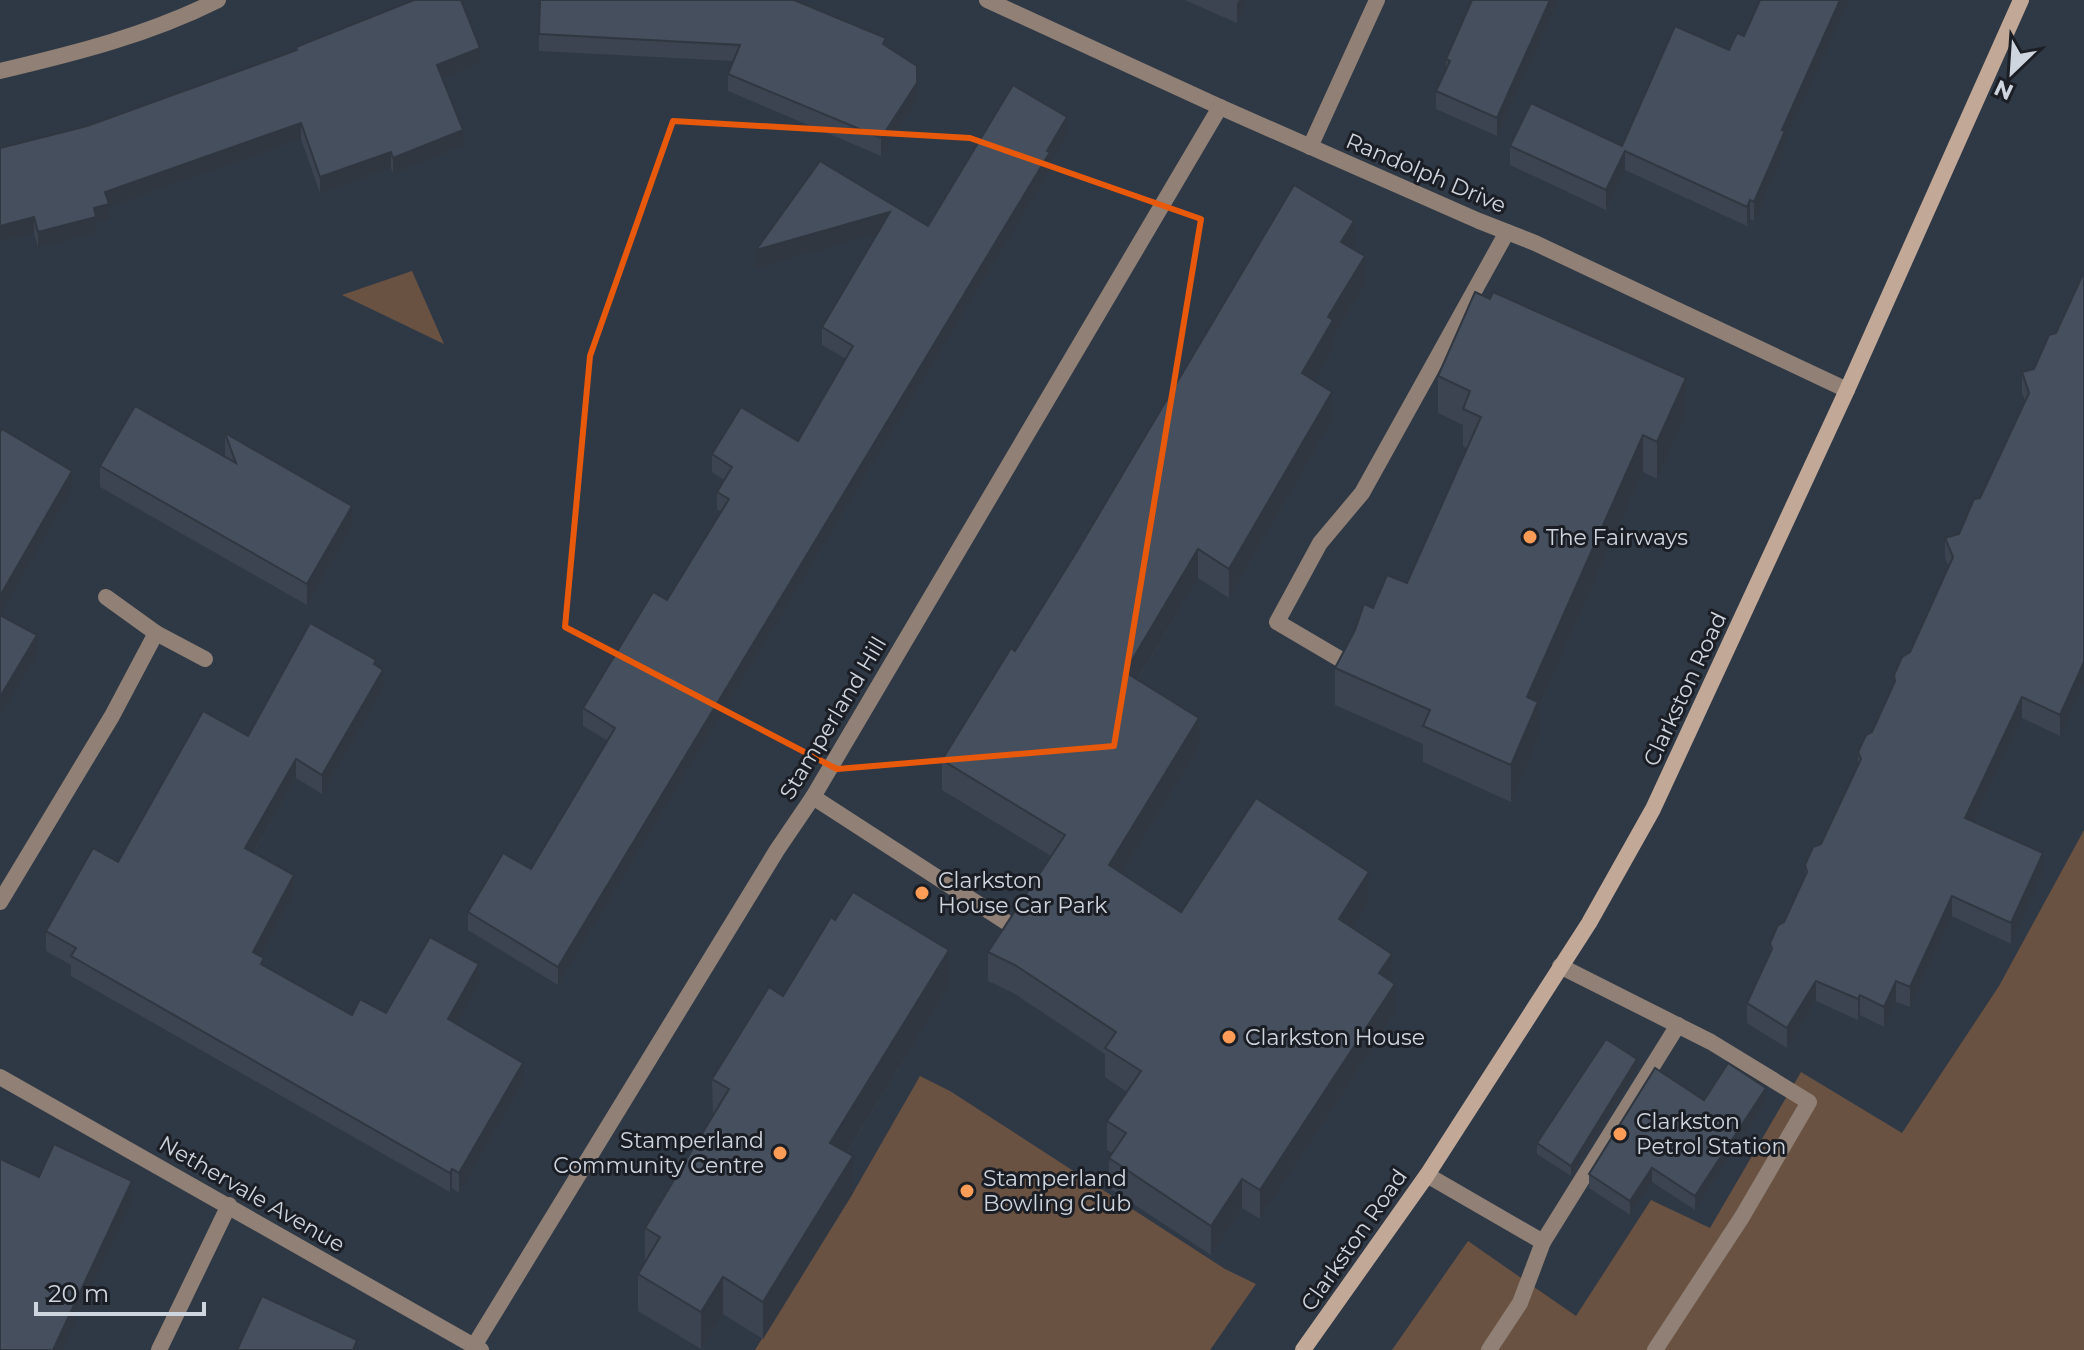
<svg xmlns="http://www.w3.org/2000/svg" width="2084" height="1350" font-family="Montserrat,sans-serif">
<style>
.green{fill:#6a5242}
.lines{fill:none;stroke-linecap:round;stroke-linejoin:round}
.service{stroke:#908075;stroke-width:16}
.minor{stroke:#908075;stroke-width:16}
.secondary{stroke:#c2a897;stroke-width:16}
.wall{fill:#3b4450}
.shaded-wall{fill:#303741}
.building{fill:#454f5d;stroke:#303741;stroke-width:2}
.marked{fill:none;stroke:#e8590c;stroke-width:6;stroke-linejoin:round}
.poi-dot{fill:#fd9c56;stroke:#1b1f25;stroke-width:3}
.labels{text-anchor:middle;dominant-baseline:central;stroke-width:6;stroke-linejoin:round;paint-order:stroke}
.street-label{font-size:22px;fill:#cfd5de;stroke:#1b1f25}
.poi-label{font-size:22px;fill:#cfd5de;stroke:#1b1f25;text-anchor:start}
</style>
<rect width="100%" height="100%" fill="#2f3845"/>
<g class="green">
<path d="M412,271L444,344L342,295Z"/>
<path d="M2084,830V1350H1392L1468,1241L1576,1316L1651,1200L1710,1228L1801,1072L1902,1133L1999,986Z"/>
<path d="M920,1076L950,1091L1225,1269L1256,1284L1210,1350H755L853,1193Z"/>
</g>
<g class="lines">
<g class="service">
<path d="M1345,662L1277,622L1320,543L1362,493L1507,232"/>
<path d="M813,797L1006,922"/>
<path d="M1560,966L1711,1042L1809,1102L1742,1217L1655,1350"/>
<path d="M1427,1175L1543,1242L1520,1303L1489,1350"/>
<path d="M1543,1242L1678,1025"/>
</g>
<g class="minor">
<path d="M987,0L1220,107L1479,221L1535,243L1847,390"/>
<path d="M0,71C76,53 148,35 218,0"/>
<path d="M1310,147L1377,0"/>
<path d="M106,597L156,633L205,659"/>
<path d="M0,902L112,716L156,633"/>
<path d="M0,1077L481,1350"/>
<path d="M474,1346L777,850L813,797L1220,107"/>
<path d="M159,1350L229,1205"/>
</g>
<path class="secondary" d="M1303,1350L1427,1175L1589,923L1653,809L1847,390L2021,0"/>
</g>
<g class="wall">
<path d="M1185,0H1247L1237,23Z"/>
<path d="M1472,0H1559L1497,136L1436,109V91L1446,70V59Z"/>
<path d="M539,34L886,46L917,100L881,156L728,91V74L733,61L539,51Z"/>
<path d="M296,47L480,63L442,79L463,146L393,174L391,168L320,193L301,139L109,207V219L96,223V233L38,248L34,233L0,242V148L87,126L296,51Z"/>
<path d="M1067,135L1050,164V170L558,985L468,930V912L531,869L608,741L583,726V708L667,600L721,512L717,509V492L724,480L712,472V454L798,441L846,359L822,345V327L878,233L756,268V250L928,226Z"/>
<path d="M1785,140V151L1754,221L1750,219L1747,226L1625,170L1606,210L1510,165V146H1622Z"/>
<path d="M2084,272L2060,736L2022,718L1973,822L2043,873L2011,944L1952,916L1910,1007L1896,1002L1884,1027L1860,1015L1858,1020L1816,1001L1787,1048L1747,1023V1003L1770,954V943L1784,922L1805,876V865L1821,844L1858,764V752L1872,732L1894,685V675L1910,652L1949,567L1945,558V538L1959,534L1980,498L2025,401L2022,393V372L2034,369L2056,333Z"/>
<path d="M1365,285L1333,337V349L1314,381L1332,421L1229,598L1198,578L1138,680L1199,747L1122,873L1181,912L1369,902L1352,928L1392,982L1395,1013L1260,1219L1242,1208L1211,1255L1109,1188V1158L1112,1153L1107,1150V1121L1127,1092L1105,1077V1054L1015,994L988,981V952L1051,856L942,790V760L1015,651Z"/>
<path d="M1438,376L1686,415L1657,479L1643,472L1538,708V739L1511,802L1423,762V744L1335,705V668L1373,608L1407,583L1467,448L1463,446V425L1438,413Z"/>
<path d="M225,433L352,527L307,605L100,487V466L226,458L225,454Z"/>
<path d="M376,666L383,689L322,794L296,778L254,852L294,894L261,956L264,966L352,1015L386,1013L479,983L456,1024L523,1083L459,1193L452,1188L450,1192L71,976V965L46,951V931L248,736Z"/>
<path d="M949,986L847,1153L853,1193L763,1339L723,1314L701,1349L638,1311V1274L645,1262V1228L713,1116L712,1079L783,996Z"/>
<path d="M1637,1070L1571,1176L1537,1154V1143Z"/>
<path d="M1704,1100L1766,1102L1695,1210L1652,1182L1630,1215L1589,1188V1174Z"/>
</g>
<g class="shaded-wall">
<path d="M1239,0H1247L1237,23V4Z"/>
<path d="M1550,0H1559L1497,136V118Z"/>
<path d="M1840,0H1849L1785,140V151L1754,221V202L1782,130Z"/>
<path d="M480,48V63L437,81V65Z"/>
<path d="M917,83V100L881,156V138Z"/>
<path d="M1067,117V135L1050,164V170L558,985V967Z"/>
<path d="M301,123V139L109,207V219L96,223V233L38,248V232L94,208L105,192Z"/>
<path d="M463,130V146L393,174V158Z"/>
<path d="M1625,151V170L1606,210V190Z"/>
<path d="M391,152V168L320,193V177Z"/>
<path d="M1750,200V219L1747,226V207Z"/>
<path d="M890,212V230L756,268V250Z"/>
<path d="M34,217V233L0,242V226Z"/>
<path d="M1354,221V250L1341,242Z"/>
<path d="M1365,256V285L1333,337V349L1302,402V373L1328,317Z"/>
<path d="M1686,378V415L1657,479V442Z"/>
<path d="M1332,392V421L1229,598V569Z"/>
<path d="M1643,435V472L1538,708V739L1511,802V765L1527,697Z"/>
<path d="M72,471V489L0,615V596Z"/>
<path d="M352,506V527L307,605V584Z"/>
<path d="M1198,549V578L1125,701V672Z"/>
<path d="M37,635V654L0,715V697Z"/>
<path d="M2084,662V682L2060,736V715Z"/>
<path d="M383,670V689L322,794V775Z"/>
<path d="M2022,697V718L1965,839V818Z"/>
<path d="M1199,718V747L1109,894V865Z"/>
<path d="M296,759V778L245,867V848Z"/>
<path d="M2043,853V873L2011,944V923Z"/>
<path d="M1369,872V902L1339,948V919Z"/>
<path d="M294,875V894L253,971V952Z"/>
<path d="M1952,896V916L1910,1007V987Z"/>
<path d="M949,950V986L830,1180V1143Z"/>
<path d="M1392,954V983L1379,973Z"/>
<path d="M479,964V983L448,1038V1019Z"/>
<path d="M1816,981V1001L1787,1048V1028Z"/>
<path d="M1896,981V1002L1884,1027V1007Z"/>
<path d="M1395,984V1013L1260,1219V1190Z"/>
<path d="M1860,995V1015L1858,1020V999Z"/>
<path d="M1637,1059V1070L1571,1176V1166Z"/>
<path d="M523,1063V1083L459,1193V1173Z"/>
<path d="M1766,1088V1102L1695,1210V1196Z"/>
<path d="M853,1156V1193L763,1339V1302Z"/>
<path d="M1652,1168V1182L1630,1215V1201Z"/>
<path d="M452,1169V1188L450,1192V1173Z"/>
<path d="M1242,1179V1208L1211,1255V1226Z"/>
<path d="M132,1181V1201L62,1350H53Z"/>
<path d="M723,1277V1314L701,1349V1312Z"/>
</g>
<g class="building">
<path d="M414,0H461L480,48L437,65L463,130L393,158L391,152L320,177L301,123L105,192L109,204L94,208L96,217L38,232L34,217L0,226V148L87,126L297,50L296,47Z"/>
<path d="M540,0H794L886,38L883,44L917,66V83L881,138L728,74L740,45L539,34Z"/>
<path d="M1472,0H1550L1497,118L1436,91L1450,61L1446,59Z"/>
<path d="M1760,0H1840L1782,130L1785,131L1754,202L1750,200L1747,207L1625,151L1606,190L1510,146L1531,103L1622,146L1675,26L1729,50L1737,33L1744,36Z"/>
<path d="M1013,85L1067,117L1047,151L1050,152L558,967L468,912L503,853L531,869L615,728L583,708L653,592L667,600L729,499L717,492L732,467L712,454L741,407L798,441L853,346L822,327L890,212L756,250L820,161L928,226Z"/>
<path d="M1294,185L1354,221L1341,242L1365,256L1328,317L1333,320L1302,373L1332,392L1229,569L1198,549L1125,672L1199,718L1109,865L1181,912L1256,798L1369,872L1339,919L1392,954L1379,973L1395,984L1260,1190L1242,1179L1211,1226L1109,1158L1126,1133L1107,1121L1141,1071L1105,1048L1116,1032L1015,965L988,952L1065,835L942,760L1011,648L1015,651L1077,551Z"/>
<path d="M2084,272V662L2060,715L2022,697L1965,818L2043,853L2011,923L1952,896L1910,987L1896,981L1884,1007L1860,995L1858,999L1816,981L1787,1028L1747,1003L1772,949L1770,943L1778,925L1784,922L1807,872L1805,865L1813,847L1821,844L1861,759L1858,752L1866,735L1872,732L1895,681L1894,675L1902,657L1910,652L1953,557L1945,538L1959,534L1974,499L1980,498L2029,393L2022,372L2034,369L2049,335L2056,333Z"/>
<path d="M1475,292L1490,299L1493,292L1686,378L1657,442L1643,435L1527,697L1538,702L1511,765L1423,726L1430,710L1335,668L1355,630L1364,604L1373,608L1387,575L1407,583L1481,417L1463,409L1470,391L1438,376Z"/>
<path d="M135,406L236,463L225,433L352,506L307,584L100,466Z"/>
<path d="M2,429L72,471L0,596V432Z"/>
<path d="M0,615L37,635L0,697Z"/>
<path d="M310,623L376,660L374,664L383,670L322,775L296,759L245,848L294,875L253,952L264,958L261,964L352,1015L360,999L386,1013L430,937L479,964L448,1019L523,1063L459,1173L452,1169L450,1173L71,956L76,948L46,931L93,848L118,862L203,711L248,736Z"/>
<path d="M853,892L949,950L830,1143L853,1156L763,1302L723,1277L701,1312L638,1274L660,1237L645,1228L729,1089L712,1079L769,987L783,996L831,917L835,920Z"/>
<path d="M1606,1039L1637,1059L1571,1166L1537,1143Z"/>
<path d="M1728,1063L1766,1088L1695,1196L1652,1168L1630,1201L1589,1174L1655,1068L1704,1100Z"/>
<path d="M54,1144L132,1181L53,1350H0V1159L39,1177Z"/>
<path d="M262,1296L357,1340L353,1350H237Z"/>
</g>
<path class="marked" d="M673,121L970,138L1201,219L1114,746L837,769L565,627L590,356Z"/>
<g class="poi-dot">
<circle cx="1530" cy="537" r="8"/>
<circle cx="922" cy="893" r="8"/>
<circle cx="1229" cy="1037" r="8"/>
<circle cx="1620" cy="1134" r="8"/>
<circle cx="780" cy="1153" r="8"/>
<circle cx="967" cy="1191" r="8"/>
</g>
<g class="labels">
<g class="street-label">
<text transform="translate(1426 173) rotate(23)">Randolph Drive</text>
<text transform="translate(1685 689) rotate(-65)">Clarkston Road</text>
<text transform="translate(833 718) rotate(-59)">Stamperland Hill</text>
<text transform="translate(252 1194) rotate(30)">Nethervale Avenue</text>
<text transform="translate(1354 1240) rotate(-55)">Clarkston Road</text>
</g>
<g class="poi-label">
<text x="1546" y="537">The Fairways</text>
<text x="938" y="880">Clarkston<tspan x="938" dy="25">House Car Park</tspan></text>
<text x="1245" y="1037">Clarkston House</text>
<text x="1636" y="1121">Clarkston<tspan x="1636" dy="25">Petrol Station</tspan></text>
<text x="764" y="1140" text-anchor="end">Stamperland<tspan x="764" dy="25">Community Centre</tspan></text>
<text x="983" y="1178">Stamperland<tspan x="983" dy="25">Bowling Club</tspan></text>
</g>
</g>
<g transform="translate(2012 72) rotate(205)" stroke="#1b1f25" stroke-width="6" paint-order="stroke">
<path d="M0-6L14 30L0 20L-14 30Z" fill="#cfd5de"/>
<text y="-12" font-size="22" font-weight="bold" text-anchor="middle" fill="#cfd5de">N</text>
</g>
<path d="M36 1302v12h168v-12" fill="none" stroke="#cfd5de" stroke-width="4"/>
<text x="48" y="1302" font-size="24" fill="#cfd5de" stroke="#1b1f25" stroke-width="6" paint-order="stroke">20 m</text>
</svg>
